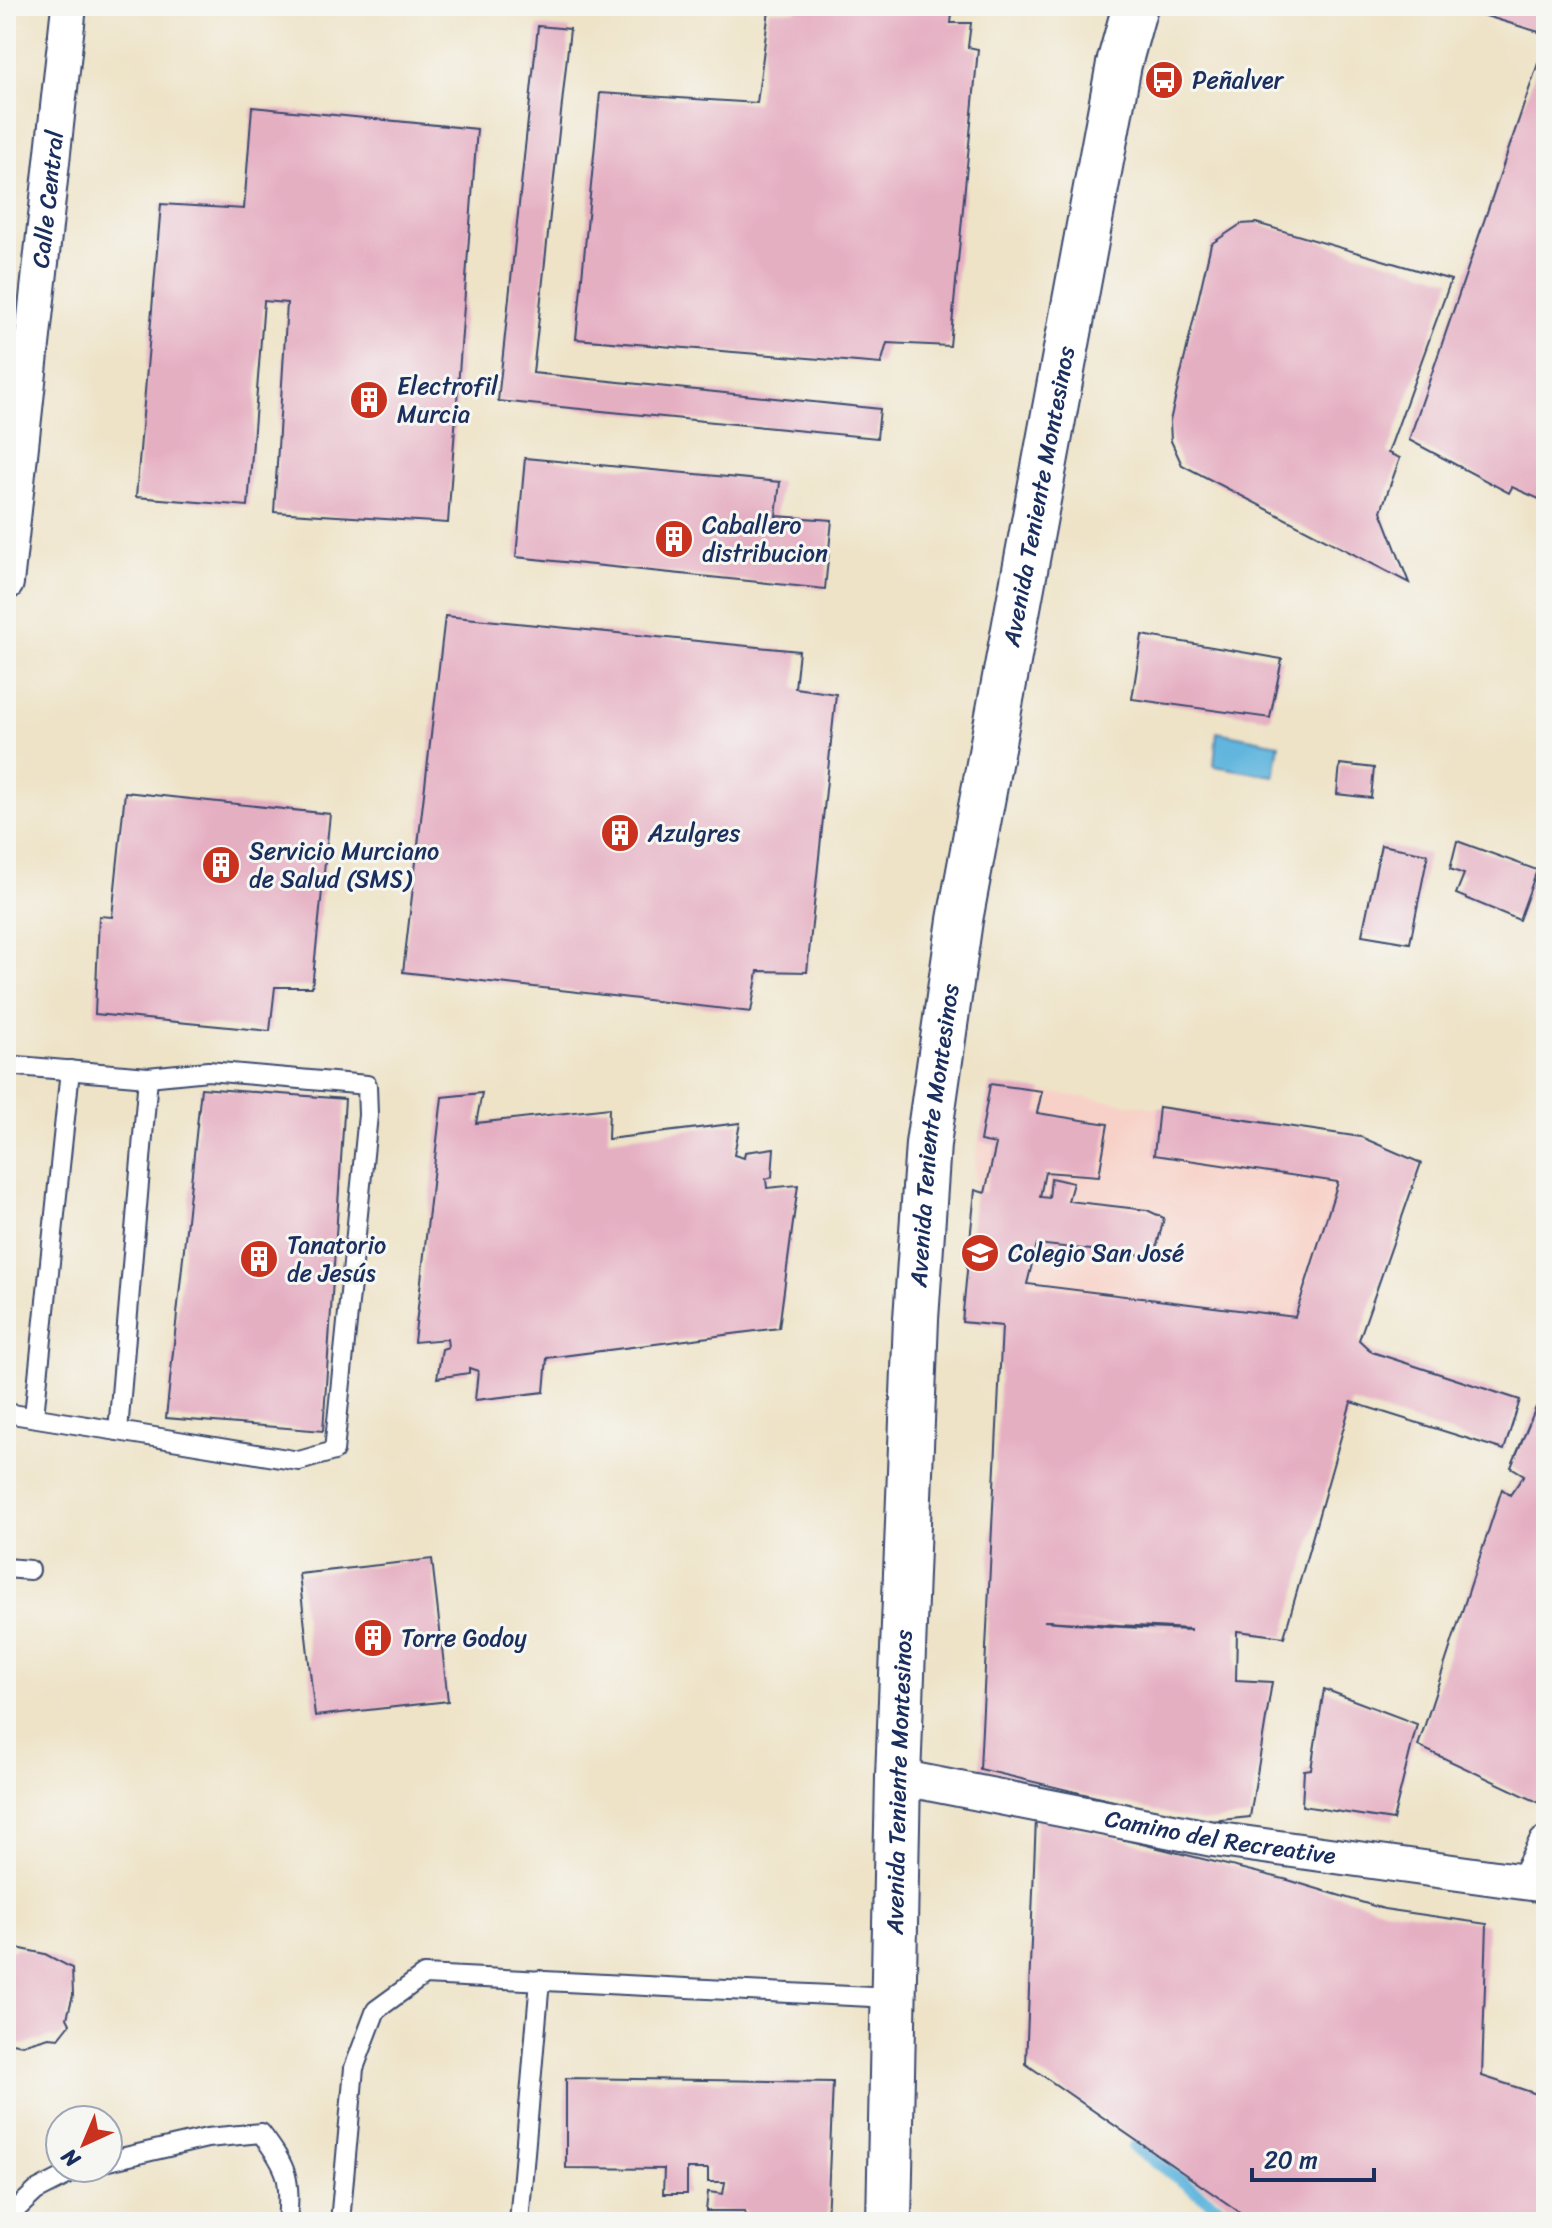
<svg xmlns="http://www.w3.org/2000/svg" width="1552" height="2228" font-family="Sriracha,sans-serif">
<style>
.built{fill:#f7d1c7}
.water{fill:#62b6de;stroke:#3e729e;stroke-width:2}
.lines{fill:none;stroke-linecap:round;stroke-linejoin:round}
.stream{stroke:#62b6de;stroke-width:12}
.building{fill:#e5afc2;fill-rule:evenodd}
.service-casing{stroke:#3b4a6e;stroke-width:22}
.minor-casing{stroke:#3b4a6e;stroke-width:38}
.secondary-casing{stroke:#3b4a6e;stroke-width:48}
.service{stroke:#fff;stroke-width:18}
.minor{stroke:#fff;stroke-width:34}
.secondary{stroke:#fff;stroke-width:44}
.labels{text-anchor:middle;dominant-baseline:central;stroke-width:6;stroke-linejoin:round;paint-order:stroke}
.poi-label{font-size:24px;fill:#1b2f5e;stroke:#f6f6f2;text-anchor:start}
.street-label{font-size:24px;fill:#1b2f5e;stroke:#f6f6f2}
</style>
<rect width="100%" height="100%" fill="#f6f6f2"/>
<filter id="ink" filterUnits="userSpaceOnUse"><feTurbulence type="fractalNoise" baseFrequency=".0125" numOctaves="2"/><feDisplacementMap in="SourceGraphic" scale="16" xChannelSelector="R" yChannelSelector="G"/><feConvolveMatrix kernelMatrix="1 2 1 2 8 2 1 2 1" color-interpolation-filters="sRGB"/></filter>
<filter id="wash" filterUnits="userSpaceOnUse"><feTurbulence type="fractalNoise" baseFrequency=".006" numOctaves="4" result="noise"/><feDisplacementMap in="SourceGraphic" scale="32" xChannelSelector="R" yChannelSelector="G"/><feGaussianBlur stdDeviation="1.8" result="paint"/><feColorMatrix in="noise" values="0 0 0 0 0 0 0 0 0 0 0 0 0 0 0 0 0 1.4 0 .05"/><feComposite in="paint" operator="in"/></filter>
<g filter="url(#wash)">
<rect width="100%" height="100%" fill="#eee3c7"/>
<path class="built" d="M990,1084L1361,1137L1421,1163L1343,1386L1250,1346L962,1322L975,1190V1157Z"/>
<path class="water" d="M1217,732L1279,744L1274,776L1214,766Z"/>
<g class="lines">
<path class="stream" d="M1134,2147L1239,2222"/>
</g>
<g id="blocks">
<g class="building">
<path d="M796,6H953L951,23H971L968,47L978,49L950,346L887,343L881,364L576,339L600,93L757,103L769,10L796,11Z"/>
<path d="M1453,6H1546V38L1541,37L1542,33Z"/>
<path d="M538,26L570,29L533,373L880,409L877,438L498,401Z"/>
<path d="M1546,40V502L1512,487L1509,493L1409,440Z"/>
<path d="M252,107L477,129L448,523L274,512L287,303L264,301L248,506L136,497L161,204L244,209Z"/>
<path d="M1256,223L1451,280L1388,453L1400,458L1381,511L1409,583L1182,465L1171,441L1170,421L1211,244L1241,224Z"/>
<path d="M525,458L780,482L776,516L832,520L825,589L516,557Z"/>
<path d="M445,616L799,651L795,688L836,694L807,972L758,971L751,1012L403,972Z"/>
<path d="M1142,635L1282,659L1270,718L1132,699Z"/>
<path d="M1340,764L1374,768L1371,798L1337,794Z"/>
<path d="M125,792L330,814L312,987H275L270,1031L95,1014L99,916L112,917Z"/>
<path d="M1457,841L1537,870L1519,920L1456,894L1464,874L1450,869Z"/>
<path d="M1381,845L1428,854L1410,943L1362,935Z"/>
<path d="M990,1084L1042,1091L1037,1113L1108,1124L1099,1176L1045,1172L1040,1197L1049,1198L1051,1178L1073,1183L1068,1201L1147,1210L1164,1218L1154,1257L1037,1244L1027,1284L1295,1317L1338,1182L1154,1155L1159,1107L1361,1137L1421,1163L1359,1340L1372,1352L1520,1400L1504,1450L1351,1402L1284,1637L1237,1631L1236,1680L1272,1682L1250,1817L1201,1822L980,1769L1002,1326L962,1322L975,1190L985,1193L996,1144L980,1141ZM1044,1621L1190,1629V1630L1121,1627Z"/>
<path d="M201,1088L345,1099L323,1431L166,1418Z"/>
<path d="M482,1093L476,1123L609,1108L608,1139L740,1123L734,1155L744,1158L745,1152L774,1148L772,1177L766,1179L767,1188L798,1185L779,1328L547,1358L544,1392L475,1400L478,1371L469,1368V1373L437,1378L442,1349L448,1347L447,1339L414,1342L442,1097Z"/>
<path d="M1536,1407L1546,1412V1806L1418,1746L1502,1489L1510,1495L1524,1475L1511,1467Z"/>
<path d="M432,1559L448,1701L315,1716L299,1574Z"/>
<path d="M1324,1689L1417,1724L1393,1820L1302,1806L1304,1770L1311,1769Z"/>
<path d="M1036,1818L1288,1880L1384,1909L1487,1924L1482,2076L1546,2097V2222H1254L1026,2064Z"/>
<path d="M17,1948L45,1954L72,1968L73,1995L67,2018L70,2024L59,2038L49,2037L22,2045L6,2042V1952Z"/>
<path d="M566,2078L833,2082L827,2222H744L745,2211H706L708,2192L723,2194L725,2182H708V2169H687V2194H663L664,2169L566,2168Z"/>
</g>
</g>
</g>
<g filter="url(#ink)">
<use href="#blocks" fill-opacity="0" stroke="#3b4a6e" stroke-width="2"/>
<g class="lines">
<g class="service-casing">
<g id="service">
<path d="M6,1065L148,1077L118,1431L6,1413"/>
<path d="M34,1416L70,1070"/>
<path d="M118,1431L299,1461L334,1451L368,1115L367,1085L208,1071L148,1077"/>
<path d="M6,1568L30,1570"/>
<path d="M108,2161L207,2138L261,2133C288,2169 291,2178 287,2222"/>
<path d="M6,2219L36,2191L81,2168"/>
<path d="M340,2222L354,2068L376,2010L424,1975L892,1998"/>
<path d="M519,2222L540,1980"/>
</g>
</g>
<g class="minor-casing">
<g id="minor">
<path id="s1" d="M6,583L69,6"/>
<path id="s2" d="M898,1777L1213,1839L1546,1885"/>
<path d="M1527,1881L1546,1844"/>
</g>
</g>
<g class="secondary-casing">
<g id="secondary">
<path id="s3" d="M889,2222L898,1777L916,1319L928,1144L960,920L1119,64L1135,6"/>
</g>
</g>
<use href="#service" class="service"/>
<use href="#minor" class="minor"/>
<use href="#secondary" class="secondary"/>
</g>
</g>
<defs>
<g id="bus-disc" transform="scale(2)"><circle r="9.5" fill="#c8321e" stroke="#f6f6f2"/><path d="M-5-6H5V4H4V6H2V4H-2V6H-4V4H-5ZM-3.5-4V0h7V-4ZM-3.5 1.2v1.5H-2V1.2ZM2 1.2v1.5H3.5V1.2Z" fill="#fff"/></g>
<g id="building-disc" transform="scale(2)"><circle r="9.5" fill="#c8321e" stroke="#f6f6f2"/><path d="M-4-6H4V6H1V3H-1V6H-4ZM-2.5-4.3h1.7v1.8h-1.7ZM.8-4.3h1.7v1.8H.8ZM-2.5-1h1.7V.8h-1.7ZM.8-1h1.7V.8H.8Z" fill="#fff"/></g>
<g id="school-disc" transform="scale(2)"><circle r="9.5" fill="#c8321e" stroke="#f6f6f2"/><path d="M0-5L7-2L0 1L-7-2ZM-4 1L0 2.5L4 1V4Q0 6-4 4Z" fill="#fff"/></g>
</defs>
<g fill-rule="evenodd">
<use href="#bus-disc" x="1164" y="80"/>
<use href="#building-disc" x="369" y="400"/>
<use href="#building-disc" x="674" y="539"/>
<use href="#building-disc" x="620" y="833"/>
<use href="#building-disc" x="221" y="865"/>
<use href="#school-disc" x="980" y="1253"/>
<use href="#building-disc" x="259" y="1259"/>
<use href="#building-disc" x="373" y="1638"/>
</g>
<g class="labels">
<g class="poi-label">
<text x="1192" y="80">Peñalver</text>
<text x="397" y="386">Electrofil<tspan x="397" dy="28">Murcia</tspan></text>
<text x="702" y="525">Caballero<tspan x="702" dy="28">distribucion</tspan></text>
<text x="648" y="833">Azulgres</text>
<text x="249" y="851">Servicio Murciano<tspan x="249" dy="28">de Salud (SMS)</tspan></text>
<text x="287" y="1245">Tanatorio<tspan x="287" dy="28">de Jesús</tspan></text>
<text x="1008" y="1253">Colegio San José</text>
<text x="401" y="1638">Torre Godoy</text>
</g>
<g class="street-label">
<text stroke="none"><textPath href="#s1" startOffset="386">Calle Central</textPath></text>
<text stroke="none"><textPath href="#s3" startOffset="1736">Avenida Teniente Montesinos</textPath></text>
<text stroke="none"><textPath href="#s3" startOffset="1088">Avenida Teniente Montesinos</textPath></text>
<text stroke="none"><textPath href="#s3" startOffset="440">Avenida Teniente Montesinos</textPath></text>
<text stroke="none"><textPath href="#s2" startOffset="328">Camino del Recreative</textPath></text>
</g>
</g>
<rect width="1552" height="2228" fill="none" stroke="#f6f6f2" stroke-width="32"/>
<g transform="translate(84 2144) rotate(224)"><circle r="38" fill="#f6f6f2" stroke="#9ea6b7" stroke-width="2"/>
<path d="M0-6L14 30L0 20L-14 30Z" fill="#c8321e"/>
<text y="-12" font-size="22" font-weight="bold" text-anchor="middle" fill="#1b2f5e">N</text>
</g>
<path d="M1252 2168v12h122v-12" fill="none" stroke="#1b2f5e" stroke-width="4"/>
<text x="1264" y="2168" font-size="24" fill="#1b2f5e" stroke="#f6f6f2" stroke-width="6" paint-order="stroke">20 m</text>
</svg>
